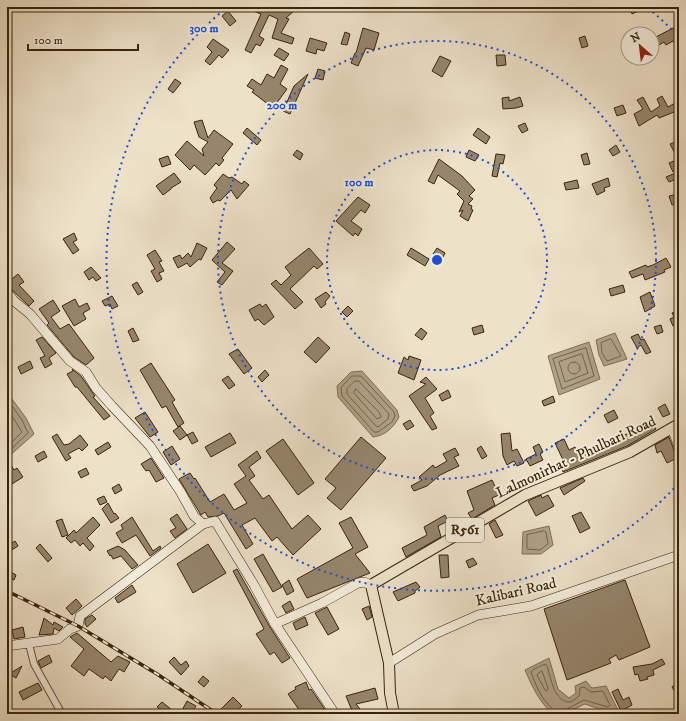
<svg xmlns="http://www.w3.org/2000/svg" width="686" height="721" font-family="'IM FELL DW Pica',serif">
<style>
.water{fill:#afa187;stroke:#7f6f55}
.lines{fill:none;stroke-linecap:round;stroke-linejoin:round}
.shore{stroke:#746248;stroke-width:1}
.building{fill:#96866d;stroke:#38240a}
.street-casing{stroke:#65533a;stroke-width:8}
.secondary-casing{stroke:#38240a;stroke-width:10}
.primary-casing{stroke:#38240a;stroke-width:12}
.street{stroke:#f3ecdb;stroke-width:6}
.secondary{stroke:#f3ecdb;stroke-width:9}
.primary{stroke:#ede1c8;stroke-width:10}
.rail-casing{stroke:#38240a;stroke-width:3.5}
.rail{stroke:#f3ecdb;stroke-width:2;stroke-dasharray:6;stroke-linecap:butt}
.ring{fill:none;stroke:#1d4ed8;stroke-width:2;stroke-dasharray:2 4}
.labels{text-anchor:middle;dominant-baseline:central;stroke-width:4;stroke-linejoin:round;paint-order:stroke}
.shield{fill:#f3ecdb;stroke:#706049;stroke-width:1}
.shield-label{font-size:14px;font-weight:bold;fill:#38240a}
.street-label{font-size:15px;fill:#38240a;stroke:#f3ecdb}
.centre{fill:#1d4ed8;stroke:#f3ecdb;stroke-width:2}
.ring-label{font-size:12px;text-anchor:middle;font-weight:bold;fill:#1d4ed8;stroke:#f3ecdb;stroke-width:4;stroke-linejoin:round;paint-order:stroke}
</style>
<rect width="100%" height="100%" fill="#ede1c8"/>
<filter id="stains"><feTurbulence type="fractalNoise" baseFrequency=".005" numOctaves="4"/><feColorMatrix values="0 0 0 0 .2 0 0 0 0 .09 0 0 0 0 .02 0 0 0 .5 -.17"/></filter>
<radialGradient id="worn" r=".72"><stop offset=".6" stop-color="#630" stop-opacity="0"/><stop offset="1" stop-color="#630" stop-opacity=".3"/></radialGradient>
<g class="water">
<path d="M615,333L627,359L604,366L599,355L596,340Z"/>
<path d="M589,342L600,379L559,395L548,356Z"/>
<path d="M362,371L397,410L399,417C394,427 385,436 373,437L338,397L337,386L351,372Z"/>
<path d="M9,395L26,418L34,434L7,458V396Z"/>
<path d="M549,526L553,545L541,554H522L523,532Z"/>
<path d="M549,658L558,689L569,698L576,693L575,686L586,681L592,688L606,686L620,714H613L585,704L564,714H553C539,702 532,686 525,670Z"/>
</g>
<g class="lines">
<g class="shore">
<path d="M611,339L621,356L607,361L602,353L601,343Z"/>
<path d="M586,348L594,376L562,389L553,359Z"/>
<path d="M582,354L588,373L565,382L559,362Z"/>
<circle cx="574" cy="368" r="6"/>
<path d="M352,376H361L394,412L395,416L392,422L378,432H374L342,396L341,388Z"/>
<path d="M355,381H359L389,414L388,419L378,427L376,426L347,394V389Z"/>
<path d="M356,389L379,412L381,417L377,419L354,393Z"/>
<path d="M7,399L22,420L28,433L7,453"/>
<path d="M7,408L22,432L7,447"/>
<path d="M544,531L546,532L548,544L540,550L527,549V535Z"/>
<path d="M542,671L548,688L547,691L545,690L537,675Z"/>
<path d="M555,714C554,709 551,708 548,704C540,696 535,683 531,672L534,669L545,664L547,666C551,678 554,703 571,702L579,696L580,688L584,687L591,692L603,691L610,705L608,707L584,700L567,709L565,714"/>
</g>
</g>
<g class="building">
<path d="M243,7H275L283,10L287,7H290L294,11L286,18L289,19L281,33L294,38L292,44L272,38L278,19L269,15L259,36L264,39L260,46L256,44L251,53L245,50L261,14Z"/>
<path d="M629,7H646L632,14Z"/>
<path d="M228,11L236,21L230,26L222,16Z"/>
<path d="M679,25V42L675,44L673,41L666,45L664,42L656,47L652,39Z"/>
<path d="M363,28L379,33L374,50L366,48L358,66L351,63L355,53H356Z"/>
<path d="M345,32L350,34L347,45L341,44Z"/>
<path d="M585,36L588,46L582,48L579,38Z"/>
<path d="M310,38L327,43L324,51L317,49L316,54L306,51Z"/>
<path d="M213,39L229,50L222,58L219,55L210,65L205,61L212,52L207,47Z"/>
<path d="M279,48L289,54L284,61L274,55Z"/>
<path d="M496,55H505L506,65L497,66Z"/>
<path d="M440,56L451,61L442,77L432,71Z"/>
<path d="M281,65L288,69L280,84L287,89L273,108L252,92L254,90L247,86L252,79L261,85L267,74L274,78Z"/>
<path d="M318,69L325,71L323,80L315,78Z"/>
<path d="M308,74L290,114L283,111L294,86Z"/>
<path d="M175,79L181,83L173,93L168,89Z"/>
<path d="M662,96L668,107L679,101V110L659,118L657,115L639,126L634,114L643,109L637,100L643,97L651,112L660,106L657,99Z"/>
<path d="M509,97V101L520,97L523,106L516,108L503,109L502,98Z"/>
<path d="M623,105L626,113L617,116L614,108Z"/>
<path d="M202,120L208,138L214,130L233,144L222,158L224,160L219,166L216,163L205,175L194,165L190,170L175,155L187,141L204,156L202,149L208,142L199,137L194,122Z"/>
<path d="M525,123L528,130L522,133L518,126Z"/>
<path d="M247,128L261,140L257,145L243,133Z"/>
<path d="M478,128L490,137L486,144L473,135Z"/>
<path d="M675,142L679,149V161L670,144Z"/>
<path d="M616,145L620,152L613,156L609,150Z"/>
<path d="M297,150L303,154L300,160L293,155Z"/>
<path d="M469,150L479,155L475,161L466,157Z"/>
<path d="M587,153L590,164L584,165L581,155Z"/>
<path d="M496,154L505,155L503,164L500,163L497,177L492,176Z"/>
<path d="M168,156L171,164L162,167L159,159Z"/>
<path d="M439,159L462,176L475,190L469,196L473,199L468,204L472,206L471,209L473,210L468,221L460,216L463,210L459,212L464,201L457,194L460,191L438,175L434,184L428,181Z"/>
<path d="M674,161L678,169L673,172L669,163Z"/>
<path d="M678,172L679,178L669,182L666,177Z"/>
<path d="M174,173L181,182L171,188V189L163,195L156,186Z"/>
<path d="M223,174L229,178L232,177L242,184L244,181L249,185L237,199L231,190L220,201L218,200L213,203L210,198L217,188L214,185Z"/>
<path d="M608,178L610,186L604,188L605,191L597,195L592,184Z"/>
<path d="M577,180L579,188L566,190L564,183Z"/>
<path d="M678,194L679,203L672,205L669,196Z"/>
<path d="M358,197L370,205L365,213L361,210L351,221L362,229L358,236L355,233L353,236L336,221Z"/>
<path d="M74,233L77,240L73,242L79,250L73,254L63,239Z"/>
<path d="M227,242L235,249L222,263L233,271L222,285L217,282L225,272L212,260Z"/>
<path d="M197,243L207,248L201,260L199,259L190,267L187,263L178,268L173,258L180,255L182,259L188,253L191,257Z"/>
<path d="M309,248L323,264L317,269L314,266L290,289L303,302L295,309L271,284L276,280L281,285L291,275L285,267Z"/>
<path d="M411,248L429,259L425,266L407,255Z"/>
<path d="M437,248L445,253L442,259L433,254Z"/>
<path d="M155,250L162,261L159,262L164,271L159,273L162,279L157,282L151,271L155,269L147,255Z"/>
<path d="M666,258L671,267L664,270L665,272L645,280L643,274L632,278L629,272L646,265L647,267L653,265Z"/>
<path d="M91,267L101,278L96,281L93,277L89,280L84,272Z"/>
<path d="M18,274L24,282L19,285L34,301L29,306L7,285V283Z"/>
<path d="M137,282L143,292L138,295L132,285Z"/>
<path d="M623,285L625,292L611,296L609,289Z"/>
<path d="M326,292L330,296L325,302L326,304L321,308L315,299Z"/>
<path d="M650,292L655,306L645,312L640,297Z"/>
<path d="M112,296L118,306L112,309L110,304L105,306L102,301Z"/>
<path d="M75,299L79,307L87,303L90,309L83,313L86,319L74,326L62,306Z"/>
<path d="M53,300L60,311L51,317L60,329L69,324L94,358L86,365L74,357L47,325L49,323L39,309Z"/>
<path d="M260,304L262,307L266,304L274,317L264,325L258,319L255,321L249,310Z"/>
<path d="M348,306L353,311L347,317L342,312Z"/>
<path d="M679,310V327L678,324L673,326L670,319L674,317L672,313Z"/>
<path d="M482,325L484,332L474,335L472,328Z"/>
<path d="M661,325L663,332L657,334L654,327Z"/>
<path d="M133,328L139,340L133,342L128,331Z"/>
<path d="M421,328L427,333L422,340L415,335Z"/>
<path d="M638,334L641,340L644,339L651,352L646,354L641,345L637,348L631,337Z"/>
<path d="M42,337L56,353L49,358L52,364L45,368L40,358L45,356L36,340Z"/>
<path d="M318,337L330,348L316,363L304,352Z"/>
<path d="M238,349L252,368L244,374L229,354Z"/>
<path d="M409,356L421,360L414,380L398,373L404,357L408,360Z"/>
<path d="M30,361L33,368L21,374L18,367Z"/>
<path d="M151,363L175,400L172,402L184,423L178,427L166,406L162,408L140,370Z"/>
<path d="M72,369L81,376L95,396L93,397L110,416L104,420L77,387H75L67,374L73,371Z"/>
<path d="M265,370L269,375L262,382L258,377Z"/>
<path d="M228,376L235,385L229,389L222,380Z"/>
<path d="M426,377L437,389L425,398L434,413L430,416L437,428L432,430L409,396L426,384L420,382Z"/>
<path d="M448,390L451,397L442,401L439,395Z"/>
<path d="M553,396L555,402L544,406L542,401Z"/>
<path d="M665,404L670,414L663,417L658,408Z"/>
<path d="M614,410L618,418L608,423L604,415Z"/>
<path d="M145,412L158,432L150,437L135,418Z"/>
<path d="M410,420L414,426L407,430L403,424Z"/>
<path d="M646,422L650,429L654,426L656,429L627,446L563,472L560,464L564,462L555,443L564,439L569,450L575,447L580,457L639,428L638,426Z"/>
<path d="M180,426L187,435L180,440L173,431Z"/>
<path d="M193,432L198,441L192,444L187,435Z"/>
<path d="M230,433L236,443L211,457L205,447Z"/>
<path d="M510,433L512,451L517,449L524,463L517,466L514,461L507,465L503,456L501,434Z"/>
<path d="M57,434L64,445L69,444L80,435L88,445L82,451L79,448L68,454L71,458L66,461L52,437Z"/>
<path d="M361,437L386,458L341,510L327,498L336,488L325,479Z"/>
<path d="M669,437L677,458L667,463L661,451L657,453L655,445Z"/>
<path d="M283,439L314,483L298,495L266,451Z"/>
<path d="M108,442L111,447L98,455L95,450Z"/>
<path d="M539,444L543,452L540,454L543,460L530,466L526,459L536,454L533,447Z"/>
<path d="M172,446L180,459L171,465L163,452Z"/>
<path d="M481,446L487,456L482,459L477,449Z"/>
<path d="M455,448L459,455L454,457L459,466L440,475L427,486L414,491L411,486L422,480L419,477L433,465L435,468L447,461L443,454Z"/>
<path d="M44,451L47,457L38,462L35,456Z"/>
<path d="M257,451L261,458L249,467L255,476L249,480L263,499L269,495L292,529L308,515L321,529L293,555L277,537L272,541L255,518L242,525L253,544L246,549L224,513L218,516L208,517L205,512L201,515L179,479L190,473L194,479L195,478L210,502L224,494L234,510L247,503L234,484L246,476L238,465Z"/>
<path d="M151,458L164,478L156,482L149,470L146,471L141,464Z"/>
<path d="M11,465L14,470L17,468L23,477L12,484L7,475V467Z"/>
<path d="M86,468L89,474L81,478L78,472Z"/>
<path d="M583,478L585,481L564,495L560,488Z"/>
<path d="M492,480L499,495L492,498L495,505L472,519L468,513L474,510L467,491Z"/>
<path d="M119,484L122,490L115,494L112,488Z"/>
<path d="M541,495L542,498L548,495L554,506L536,516L528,501Z"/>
<path d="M104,496L107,502L100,505L97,499Z"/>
<path d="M108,503L114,514L115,513L119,518L111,523L102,509Z"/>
<path d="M581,512L590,528L580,533L572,516Z"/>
<path d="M177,514L187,529L175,538L170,531L176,528L170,519Z"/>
<path d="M445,515L448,521L438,526L441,537L406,557L402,548L427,535L424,527Z"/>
<path d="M93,517L100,525L87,538L94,546L90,551L83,543L80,546L75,540L71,543L66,538L74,530L76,533Z"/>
<path d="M132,517L153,551L160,546L161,548L150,556L136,535L122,543L116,533L123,529L121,525Z"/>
<path d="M351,517L368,547L355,554L370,573L307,598L297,579L353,548L339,523Z"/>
<path d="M62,519L68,535L62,537L56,521Z"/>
<path d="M495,520L503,535L496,538L489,524Z"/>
<path d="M15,541L18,546L7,553V546Z"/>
<path d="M40,544L52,558L48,562L36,548Z"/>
<path d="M208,544L226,573L193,593L177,564Z"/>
<path d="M118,546L125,550L138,565L132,569L121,556L113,559L111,555L110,556L107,551Z"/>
<path d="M263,554L282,587L273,592L254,559Z"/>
<path d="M439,555H448L449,577L441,578Z"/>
<path d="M473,558L477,564L469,568L466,561Z"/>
<path d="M237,569L270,627L290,658L282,663L274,652L270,655L256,634L264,629L233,571Z"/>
<path d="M7,570L16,575L14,580L7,577Z"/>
<path d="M289,580L294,591L287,595L282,585Z"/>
<path d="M625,580L650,647L619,660L616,655L609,659L611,663L567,680L544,609Z"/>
<path d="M416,582L420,587L415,591V593L398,601L393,592Z"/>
<path d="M132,585L136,592L118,603L115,598Z"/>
<path d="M76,599L82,606L72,615L66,608Z"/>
<path d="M290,601L294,609L286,613L282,606Z"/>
<path d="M369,606L372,617L367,620L362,609Z"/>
<path d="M327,607L339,629L328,635L315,613Z"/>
<path d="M92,615L96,619L87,627L85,624V619Z"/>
<path d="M305,617L308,625L296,630L293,623Z"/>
<path d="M44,618L53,625L54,622L63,627L59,631L54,628L53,634L39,635Z"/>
<path d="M23,627L25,637L14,639L12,630Z"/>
<path d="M77,633L111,662L118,656L130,662L124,672L119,669L111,681L105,676L103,679L89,669L84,676L71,666L84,649L70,637Z"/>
<path d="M49,655L52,662L41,668L38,661Z"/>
<path d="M174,657L181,665L186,661L189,666L181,675L169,662Z"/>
<path d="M662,659L665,664L653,670L654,675L647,677L648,679L640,681L638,674L635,675L633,667L652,664Z"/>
<path d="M22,666L16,678L9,674Z"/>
<path d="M203,676L209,681L204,687L198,682Z"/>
<path d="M306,682L309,690L311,689L328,714H316L314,712L311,714H302L288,694L296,689L295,687Z"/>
<path d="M679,682V699L672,687Z"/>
<path d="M38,683L42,690L23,700L19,692Z"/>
<path d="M375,688L378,699L356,704L360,709L353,713L346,696Z"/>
<path d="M618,689L623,700L629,697L632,705L621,711L612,692Z"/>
<path d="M233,697L242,706L234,714H226L221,709Z"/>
<path d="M187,701L196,706L191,714H180Z"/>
<path d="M162,702L177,714H165L157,707Z"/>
</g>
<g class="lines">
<g class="street-casing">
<path id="street" d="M29,644L34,664L62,714"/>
</g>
<g class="secondary-casing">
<g id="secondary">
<path d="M7,292L14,301L30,314L70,361L86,372L96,388L112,406L150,446L180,491L194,516L203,524"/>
<path d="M672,428L679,447"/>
<path d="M275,624L322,603L358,583L364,582L371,585"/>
<path d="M7,646L58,639L70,629L78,626L80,616L203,524L215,521L254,585L275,624L335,714"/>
<path d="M389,663L435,634L478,615L531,606L679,555"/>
</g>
</g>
<g class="primary-casing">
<path id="primary" d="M394,714L390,693L389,663L371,585L525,495L630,452L679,424"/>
</g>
<use href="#street" class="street"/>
<use href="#secondary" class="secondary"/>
<use href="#primary" class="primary"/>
<g class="rail-casing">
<path id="rail" d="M7,591L78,626L157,674L217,714"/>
</g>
<use href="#rail" class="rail"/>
</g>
<g class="ring">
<circle cx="437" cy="260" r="110"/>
<circle cx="437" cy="260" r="219"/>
<path d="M678 484A329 329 0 1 1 226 8M648 8A329 329 0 0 1 678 36"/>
</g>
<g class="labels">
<rect class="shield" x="446" y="518" width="38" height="24" rx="3"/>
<g class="shield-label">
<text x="465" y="530">R561</text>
</g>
<g class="street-label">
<text transform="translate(576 457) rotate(-25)">Lalmonirhat - Phulbari Road</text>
<text transform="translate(516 592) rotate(-13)">Kalibari Road</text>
</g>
</g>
<circle cx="437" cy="260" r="6" class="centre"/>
<g class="ring-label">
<text x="204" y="32">300 m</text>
<text x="282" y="109">200 m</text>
<text x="359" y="186">100 m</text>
</g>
<rect width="686" height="721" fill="none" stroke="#ede1c8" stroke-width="24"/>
<rect x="8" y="8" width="670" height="705" fill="none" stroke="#38240a" stroke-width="2"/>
<rect x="12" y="12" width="662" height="697" fill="none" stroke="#38240a"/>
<g transform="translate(640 46) rotate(332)"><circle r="19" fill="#f3ecdb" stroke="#a89c87"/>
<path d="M0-3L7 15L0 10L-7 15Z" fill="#8f2418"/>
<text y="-6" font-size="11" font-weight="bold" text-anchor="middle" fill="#38240a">N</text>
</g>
<path d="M28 44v6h110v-6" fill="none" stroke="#38240a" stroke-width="2"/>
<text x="34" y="44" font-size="12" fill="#38240a" stroke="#f3ecdb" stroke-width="3" paint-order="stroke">100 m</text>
<rect width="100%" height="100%" filter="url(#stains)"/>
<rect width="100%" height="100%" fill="url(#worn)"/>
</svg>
